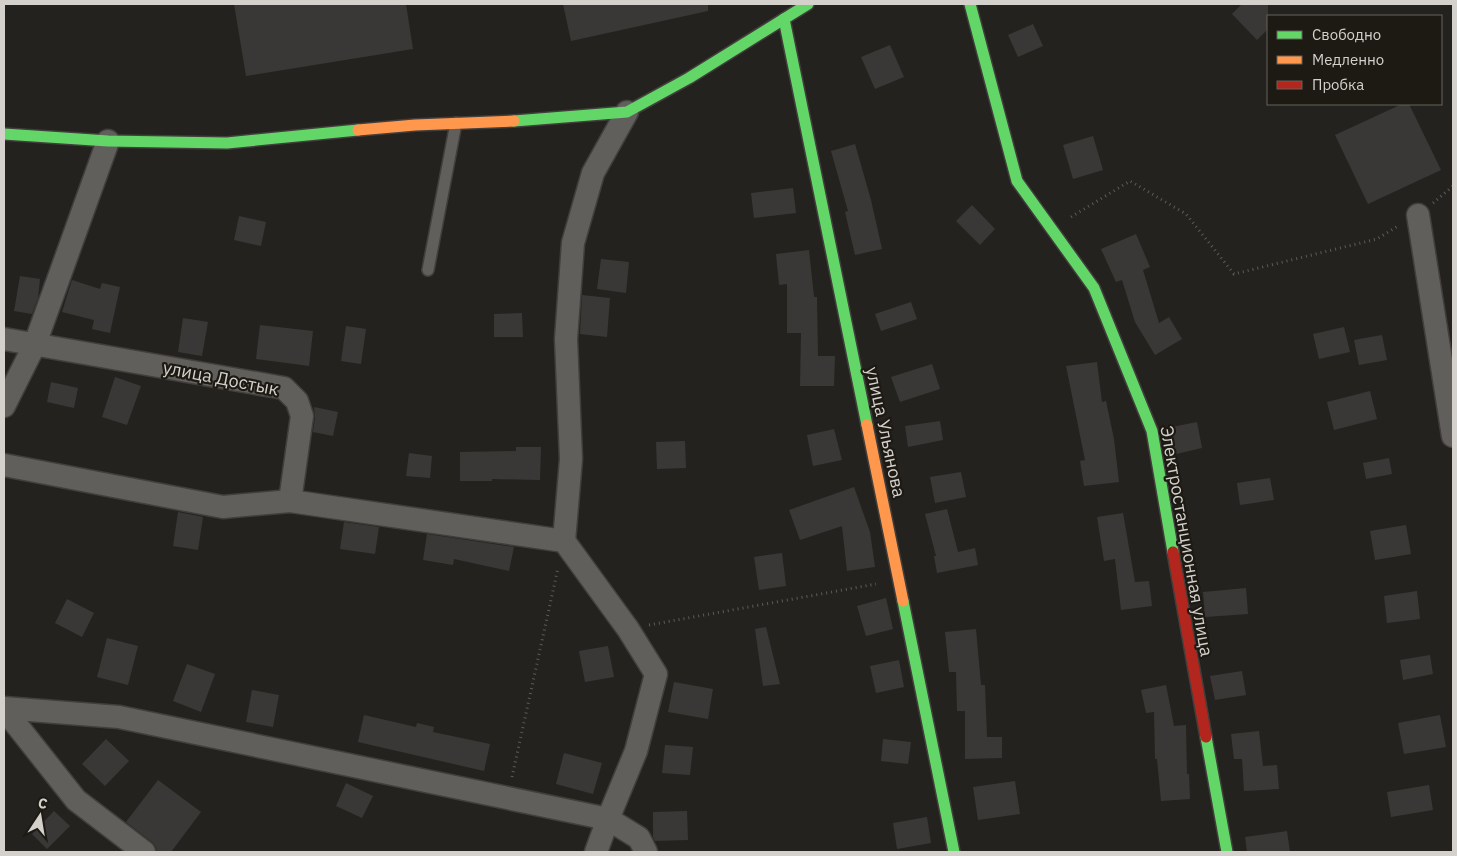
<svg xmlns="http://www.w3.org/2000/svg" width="1457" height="856" font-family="'IBM Plex Sans',sans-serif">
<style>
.building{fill:#3a3836}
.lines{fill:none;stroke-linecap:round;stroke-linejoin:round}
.lane-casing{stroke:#413e3c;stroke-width:14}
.street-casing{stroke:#413e3c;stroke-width:25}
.fast-casing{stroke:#413e3c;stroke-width:14}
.slow-casing{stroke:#413e3c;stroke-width:14}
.jam-casing{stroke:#413e3c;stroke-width:14}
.path{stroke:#5d5b59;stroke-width:3;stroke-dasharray:1 4;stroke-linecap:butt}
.lane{stroke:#615f5c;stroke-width:11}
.street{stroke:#615f5c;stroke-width:22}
.fast{stroke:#63d668;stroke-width:11}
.slow{stroke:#ff974d;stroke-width:11}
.jam{stroke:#b3261e;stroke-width:11}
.labels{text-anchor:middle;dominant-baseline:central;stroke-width:4.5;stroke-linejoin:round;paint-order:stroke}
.street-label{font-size:18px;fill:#d4d0cc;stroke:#1d1913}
</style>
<rect width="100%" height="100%" fill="#24221f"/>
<g class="building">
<path d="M234,4H406L413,49L246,76Z"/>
<path d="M563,4H708V11L571,41Z"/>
<path d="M1242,4H1268V29L1257,40L1232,14Z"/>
<path d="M1033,24L1043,46L1018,57L1008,35Z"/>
<path d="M890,45L904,77L875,89L861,57Z"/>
<path d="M1402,104H1409L1441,170L1368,204L1335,135Z"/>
<path d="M1093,136L1103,170L1073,179L1063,145Z"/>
<path d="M855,144L871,200L882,249L855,255L845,212L848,211L831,151Z"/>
<path d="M793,188L796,213L754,218L751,193Z"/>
<path d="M972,205L995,229L980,245L956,221Z"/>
<path d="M239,216L266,222L261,246L234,240Z"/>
<path d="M1136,234L1150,267L1143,270L1159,323L1169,317L1182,339L1155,355L1135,322L1122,280L1116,282L1101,249Z"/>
<path d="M809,250L814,297H817L818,356H835L834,386H800L801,333H787V284L779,285L776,254Z"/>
<path d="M601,259L629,262L626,293L597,289Z"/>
<path d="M20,276L40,279L38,298L32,314L14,311Z"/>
<path d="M72,280L100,289L102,283L120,287L110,333L92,329L94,320L62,312Z"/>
<path d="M582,295L610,298L607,337L580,334Z"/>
<path d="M911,302L917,319L881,331L875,314Z"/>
<path d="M522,313L523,337H494V314Z"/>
<path d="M183,318L208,322L202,356L178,352Z"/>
<path d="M260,325L313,331L309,366L256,359Z"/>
<path d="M346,326L366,329L361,364L341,361Z"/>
<path d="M1344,327L1350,352L1319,359L1313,334Z"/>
<path d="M1382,335L1387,360L1359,365L1354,340Z"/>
<path d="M1097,362L1102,402L1106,401L1114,439L1119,482L1084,486L1080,461L1085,460L1066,366Z"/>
<path d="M932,364L940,389L900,402L891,377Z"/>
<path d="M115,377L141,386L127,425L102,417Z"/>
<path d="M51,382L78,388L74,408L47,402Z"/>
<path d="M1370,391L1377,419L1334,430L1327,402Z"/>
<path d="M314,407L338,412L333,436L313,432L315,418Z"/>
<path d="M940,421L943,440L908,447L905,426Z"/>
<path d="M1197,422L1202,448L1172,455L1167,428Z"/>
<path d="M834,429L842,460L813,466L807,435Z"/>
<path d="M685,441L686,468L657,469L656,442Z"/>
<path d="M516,447H541L540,480L492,479V481H460V452L516,451Z"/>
<path d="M409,453L432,456L430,478L406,476Z"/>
<path d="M1389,458L1392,474L1366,479L1363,463Z"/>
<path d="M961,472L966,497L935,503L930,477Z"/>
<path d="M1270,478L1274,500L1240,505L1237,483Z"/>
<path d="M854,487L870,532L875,567L847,571L842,526L800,540L789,510Z"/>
<path d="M947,509L958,552L975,548L978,565L937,573L934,556H936L925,514Z"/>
<path d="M178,512L203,517L198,550L173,546Z"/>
<path d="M1123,513L1135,582L1149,581L1152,606L1121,610L1115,559L1104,561L1097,517Z"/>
<path d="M344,522L379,527L375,554L340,549Z"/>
<path d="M1406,525L1411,554L1375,560L1370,531Z"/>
<path d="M427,534L514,547L509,571L454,559L453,565L423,560Z"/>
<path d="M782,553L786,586L759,590L754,557Z"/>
<path d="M1246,588L1248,614L1205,617L1203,592Z"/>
<path d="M1417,591L1420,619L1387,623L1384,596Z"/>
<path d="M886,598L893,629L866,636L857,606Z"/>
<path d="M67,599L94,613L82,637L55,623Z"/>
<path d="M766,627L780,684L763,686L755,629Z"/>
<path d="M976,629L981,685H985L987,737H1002V758L965,759V711H957L956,672H949L945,632Z"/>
<path d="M107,638L138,646L128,685L97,677Z"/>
<path d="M608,646L614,677L585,682L579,651Z"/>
<path d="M1430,655L1433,674L1403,680L1400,660Z"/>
<path d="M899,660L904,687L876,693L870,666Z"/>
<path d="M187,664L215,674L201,712L173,701Z"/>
<path d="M1242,671L1246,695L1215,700L1210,676Z"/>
<path d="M674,682L713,689L708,719L668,712Z"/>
<path d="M1166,685L1174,726L1186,725L1187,774H1189L1190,799L1161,801L1157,759H1155L1154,712L1146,713L1141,690Z"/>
<path d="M252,690L279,695L273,727L246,722Z"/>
<path d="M364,715L416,727L417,723L434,727L433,732L490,744L484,771L358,742Z"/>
<path d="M1440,715L1446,747L1404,754L1398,723Z"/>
<path d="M1259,731L1263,766L1277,765L1279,789L1244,791L1242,759H1234L1231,734Z"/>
<path d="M106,739L129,761L105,786L82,764Z"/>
<path d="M883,739L911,742L908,764L881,761Z"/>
<path d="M665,745L693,747L690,775L662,773Z"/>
<path d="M564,753L602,763L593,794L556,784Z"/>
<path d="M158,780L201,812L171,852H157L156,847L152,842L126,822Z"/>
<path d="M1015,781L1020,814L978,820L973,787Z"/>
<path d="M346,783L373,796L362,818L336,806Z"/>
<path d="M1429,785L1433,810L1391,817L1387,792Z"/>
<path d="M54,811L70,826L47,849L32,834Z"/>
<path d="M687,811L688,840L655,841L653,837V812Z"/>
<path d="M927,817L931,843L897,849L893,823Z"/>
<path d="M1287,831L1290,852H1247L1245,837Z"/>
</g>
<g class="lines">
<g class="lane-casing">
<path id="lane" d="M428,270L456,123"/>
</g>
<g class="street-casing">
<g id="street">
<path d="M1418,215L1453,436"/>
<path d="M4,339L284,388L297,401L302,416L290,501L564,541"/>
<path d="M4,406L35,344L108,141"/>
<path d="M4,465L223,507L290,501"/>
<path d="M4,708L119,717L608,819L639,838L646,852"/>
<path d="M4,709L76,800L144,852"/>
<path d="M596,852L608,819L636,751L656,674L628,629L564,541L571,459L566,339L573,243L593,173L627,112"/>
</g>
</g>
<g class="fast-casing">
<g id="fast">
<path d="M970,4L1017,181L1094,288L1152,431L1173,552"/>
<path d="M784,19L867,425"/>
<path d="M514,121L627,112L689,78L808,4"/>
<path d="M4,134L108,141L227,143L358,130"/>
<path d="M903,601L954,852"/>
<path d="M1206,737L1227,852"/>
</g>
</g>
<g class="slow-casing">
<g id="slow">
<path d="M358,130L415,125L514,121"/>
<path d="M867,425L903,601"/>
</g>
</g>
<g class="jam-casing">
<path id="jam" d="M1173,552L1206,737"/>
</g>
<g class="path">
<path d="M1433,203L1453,186"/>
<path d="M1071,217L1130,181L1186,214L1234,274L1377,239L1398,226"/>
<path d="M649,625L876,584"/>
<path d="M512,777L558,568"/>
</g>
<use href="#lane" class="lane"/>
<use href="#street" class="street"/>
<use href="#fast" class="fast"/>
<use href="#slow" class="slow"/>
<use href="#jam" class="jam"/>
</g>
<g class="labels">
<g class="street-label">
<text transform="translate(221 378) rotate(11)">улица Достык</text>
<text transform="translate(886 432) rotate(78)">улица Ульянова</text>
<text transform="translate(1187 541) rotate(80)">Электростанционная улица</text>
</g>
</g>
<rect width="1457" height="856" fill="none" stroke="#d4d0cc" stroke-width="10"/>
<rect x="1267" y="15" width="175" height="90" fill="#1d1913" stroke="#66625d"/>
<rect x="1277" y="31" width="25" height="8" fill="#63d668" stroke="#66625d"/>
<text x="1312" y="40" font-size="15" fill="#d4d0cc">Свободно</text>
<rect x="1277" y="56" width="25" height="8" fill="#ff974d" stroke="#66625d"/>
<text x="1312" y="65" font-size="15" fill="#d4d0cc">Медленно</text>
<rect x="1277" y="81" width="25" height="8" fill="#b3261e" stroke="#66625d"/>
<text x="1312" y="90" font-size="15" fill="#d4d0cc">Пробка</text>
<g transform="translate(40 816) rotate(12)" stroke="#1d1913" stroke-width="4" paint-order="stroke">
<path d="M0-4L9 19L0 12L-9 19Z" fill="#d4d0cc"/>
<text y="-8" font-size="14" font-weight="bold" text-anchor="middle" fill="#d4d0cc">С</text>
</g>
</svg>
